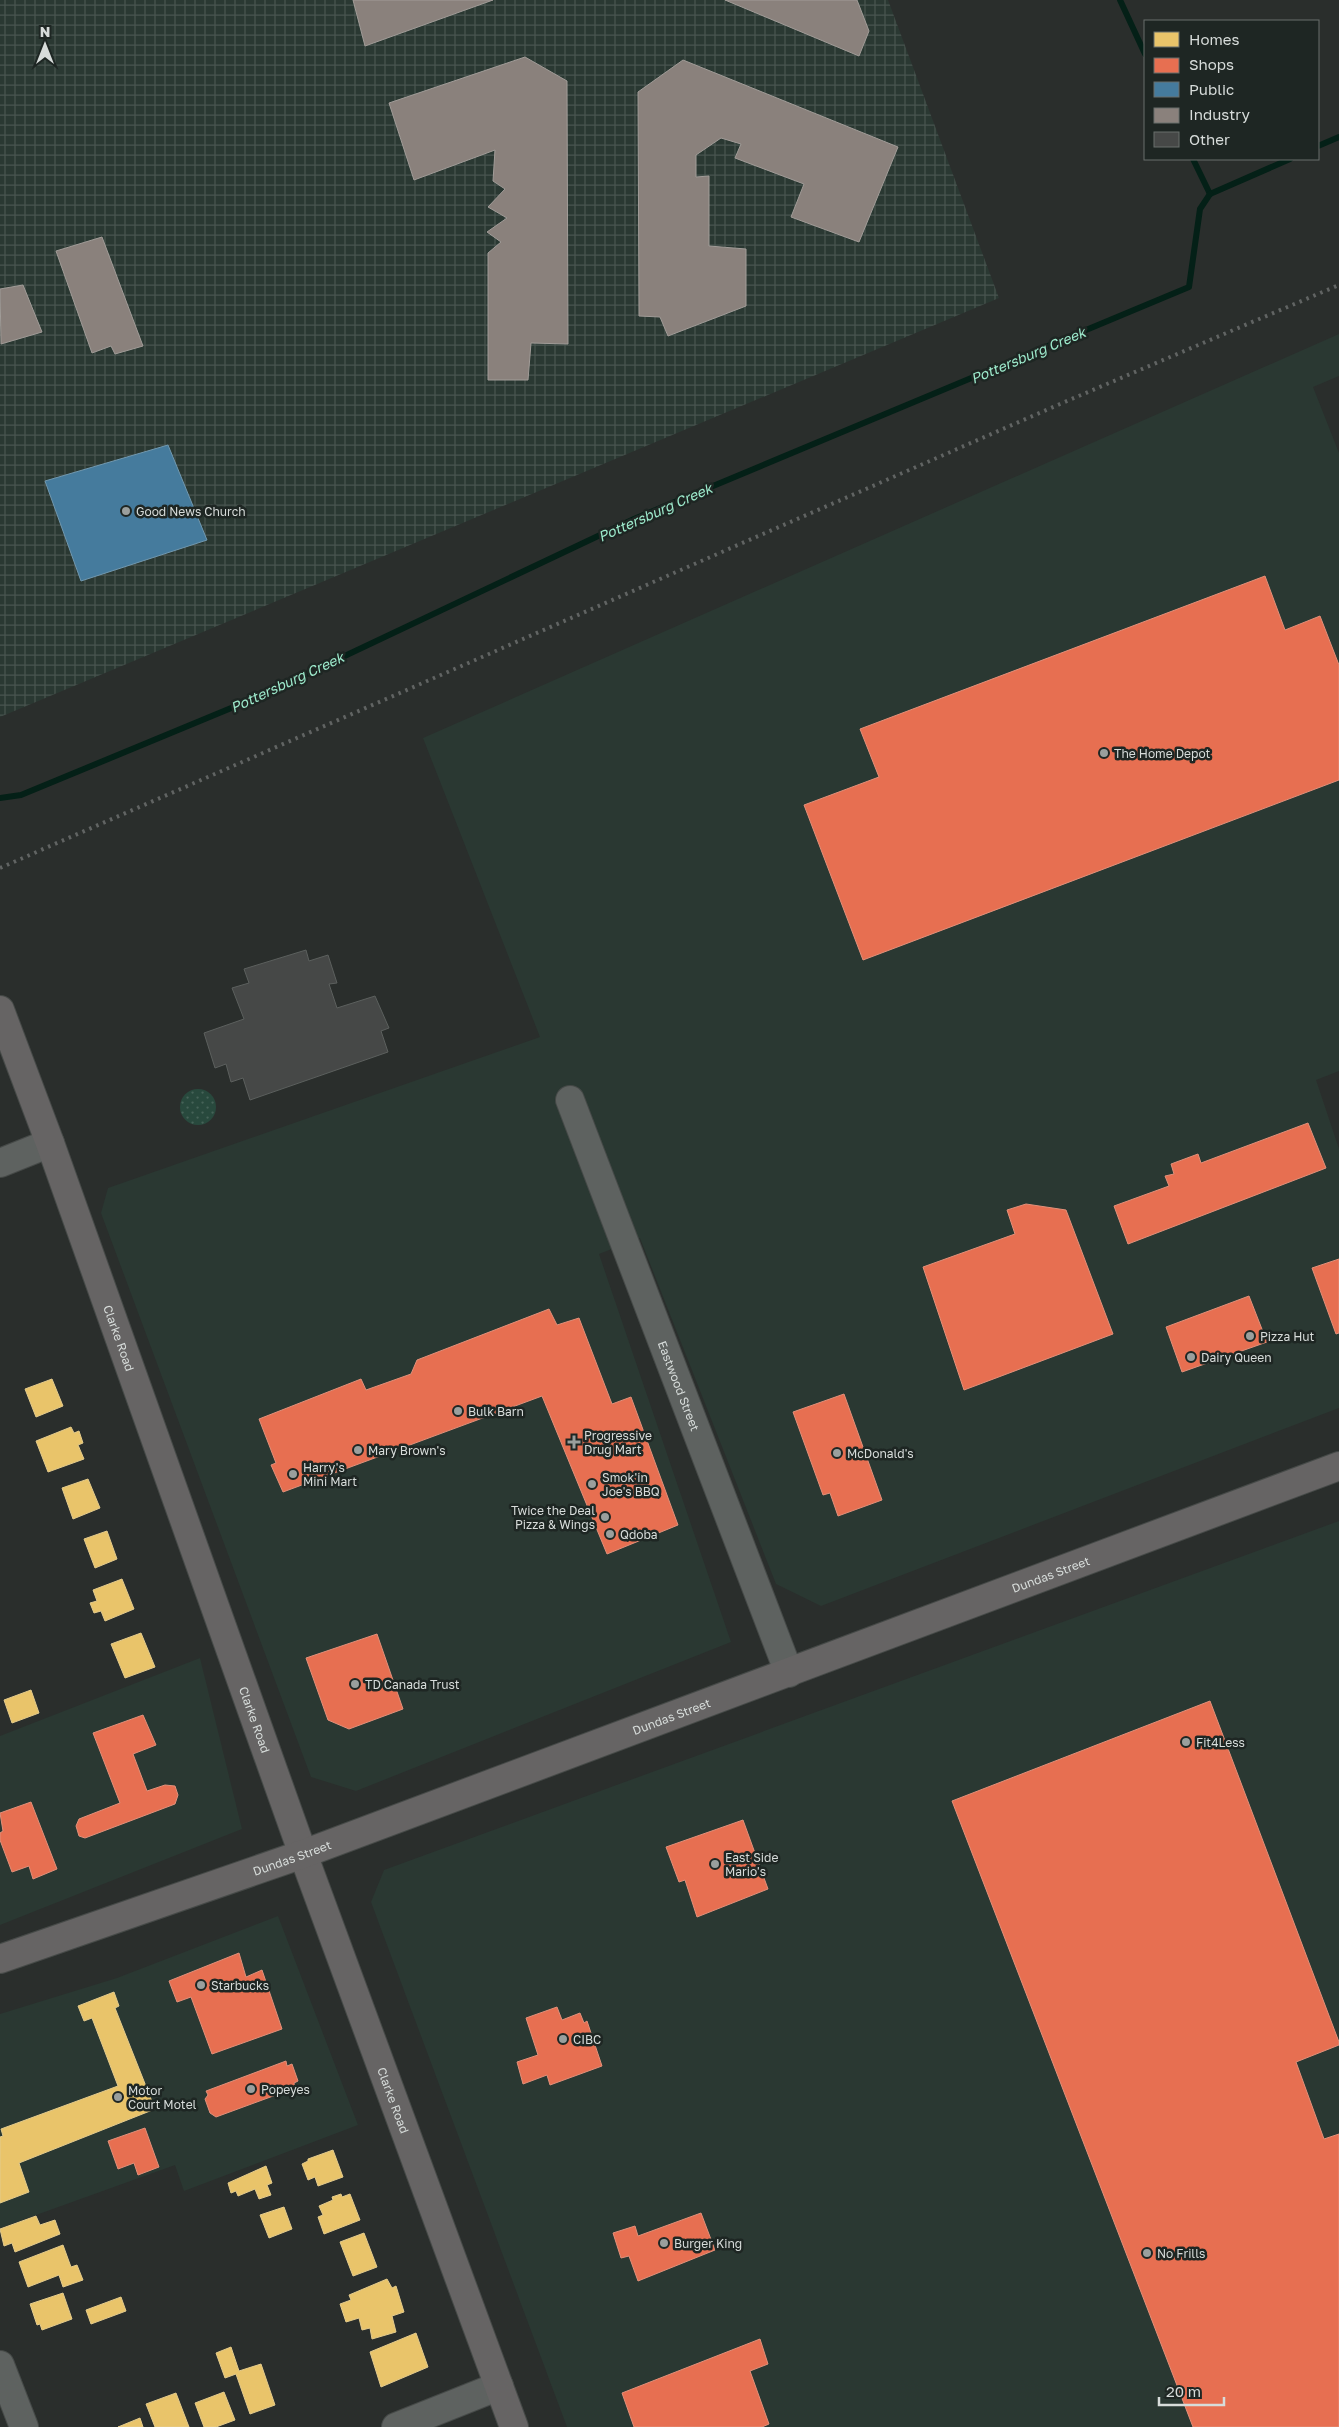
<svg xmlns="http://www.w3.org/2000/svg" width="1339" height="2427" font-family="'Golos Text',sans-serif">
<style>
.built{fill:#2a3832}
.industrial{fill:url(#industrial-grid)}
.grass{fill:url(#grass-dots)}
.homes{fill:#e9c46a;stroke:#e4cb8c}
.shops{fill:#e76f51;stroke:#e2907a}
.public{fill:#457b9d;stroke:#7198af}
.industry{fill:#8a817c;stroke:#a19c98}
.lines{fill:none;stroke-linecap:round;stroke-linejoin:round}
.stream{stroke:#042017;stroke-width:6}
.building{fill:#464847;stroke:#5c605e}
.minor-casing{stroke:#464a48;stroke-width:30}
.major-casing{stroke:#464a48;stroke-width:30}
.minor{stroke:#5e6260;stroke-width:28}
.major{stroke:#666464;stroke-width:28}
.rail{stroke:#616463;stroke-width:4;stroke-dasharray:2.5 5;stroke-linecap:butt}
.poi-dot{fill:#9a9f9d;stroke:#1e2623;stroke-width:2}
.labels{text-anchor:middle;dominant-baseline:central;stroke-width:5;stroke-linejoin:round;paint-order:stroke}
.poi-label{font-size:12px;fill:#d7dcda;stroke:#1e2623;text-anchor:start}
.street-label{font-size:12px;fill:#d7dcda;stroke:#1e2623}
.water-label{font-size:14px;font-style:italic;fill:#9deacc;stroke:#1e2623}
</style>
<defs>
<pattern id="industrial-grid" width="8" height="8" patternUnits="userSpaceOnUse" patternTransform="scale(1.25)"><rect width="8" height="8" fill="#2a3832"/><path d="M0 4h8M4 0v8" fill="none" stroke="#48544f"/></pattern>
<pattern id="grass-dots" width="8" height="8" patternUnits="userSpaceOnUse" patternTransform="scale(1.25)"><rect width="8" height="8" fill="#28493d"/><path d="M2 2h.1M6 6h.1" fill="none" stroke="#466358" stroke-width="1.8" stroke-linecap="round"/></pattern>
</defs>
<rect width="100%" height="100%" fill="#2a2e2c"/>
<g class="built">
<path d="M1339,334V376L1313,387L1339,453V1071L1316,1080L1339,1149V1408L821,1606L776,1584L640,1238L599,1254L731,1642L356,1791L311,1777L101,1213L108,1188L540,1037L423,738Z"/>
<path d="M1339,1521V2427H567L371,1902L384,1870Z"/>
<path d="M200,1658L242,1829L0,1925V1736Z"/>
<path d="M278,1916L358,2125L184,2191L175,2165L0,2228V2014L117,1978Z"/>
</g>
<path class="industrial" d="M0,0H888L999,298L0,717Z"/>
<circle class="grass" cx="198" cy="1107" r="18"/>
<g class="homes">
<path d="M52,1379L63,1406L36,1417L25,1389Z"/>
<path d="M71,1427L74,1433L79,1431L83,1443L78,1445L84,1459L48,1472L36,1441Z"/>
<path d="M88,1479L100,1508L73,1519L62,1488Z"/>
<path d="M107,1531L117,1559L95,1568L84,1539Z"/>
<path d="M122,1579L134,1609L105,1621L101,1611L94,1613L90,1603L97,1601L93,1590Z"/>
<path d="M141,1633L155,1667L125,1678L111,1644Z"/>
<path d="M31,1690L39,1713L12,1723L4,1700Z"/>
<path d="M114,1992L119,2006L115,2008L155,2109L19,2163L29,2192L0,2203V2137L3,2136L1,2129L118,2086L92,2018L84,2021L78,2006Z"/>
<path d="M333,2150L343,2177L318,2186L315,2177L308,2180L302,2164L308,2161V2159Z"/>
<path d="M266,2166L272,2183L267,2185L271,2195L259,2199L255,2189L238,2196L236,2191L231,2193L228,2183Z"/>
<path d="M341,2194L342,2197L350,2194L360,2220L324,2234L318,2217L323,2215L319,2206L333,2200L332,2197Z"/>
<path d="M284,2207L292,2229L269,2238L260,2215Z"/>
<path d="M36,2216L40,2225L55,2220L60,2234L15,2252L12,2243L4,2246L0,2229Z"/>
<path d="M364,2233L377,2267L353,2276L340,2242Z"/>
<path d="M63,2245L71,2267L77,2265L83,2280L63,2287L59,2275L28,2287L19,2262Z"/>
<path d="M387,2279L392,2288L396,2286L404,2312L392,2316L396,2332L372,2339L370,2328L362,2330L359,2318L346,2322L340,2304L351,2300L349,2295Z"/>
<path d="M63,2293L72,2319L42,2330L40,2324L37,2325L30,2304Z"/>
<path d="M121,2297L126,2311L91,2324L86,2310Z"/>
<path d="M416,2333L428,2367L381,2387L370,2352Z"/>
<path d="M231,2347L239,2371L261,2364L275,2405L250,2414L236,2374L225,2378L216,2353Z"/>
<path d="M224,2392L235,2420L216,2427H204L195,2403Z"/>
<path d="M176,2393L189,2427H155L146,2404Z"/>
<path d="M140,2418L143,2427H118Z"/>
</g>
<g class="shops">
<path d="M1265,576L1285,630L1320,616L1339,665V780L863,960L804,805L879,777L860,729Z"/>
<path d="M1308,1123L1326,1168L1128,1244L1114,1206L1169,1186L1165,1176L1174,1174L1171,1164L1198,1154L1201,1163Z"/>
<path d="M1026,1204L1066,1210L1113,1334L964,1390L923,1267L1015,1234L1007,1210Z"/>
<path d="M1339,1259V1333L1336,1334L1312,1268Z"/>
<path d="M1249,1296L1267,1342L1182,1372L1166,1327Z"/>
<path d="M549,1309L557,1325L579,1318L612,1404L631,1397L678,1525L607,1554L542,1396L283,1492L271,1465L276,1463L259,1419L361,1379L366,1390L411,1374L417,1360Z"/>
<path d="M844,1394L882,1500L838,1516L830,1493L823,1495L793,1412Z"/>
<path d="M377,1634L403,1709L349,1729L328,1720L306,1658Z"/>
<path d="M1210,1701L1339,2042V2045L1296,2062L1324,2139L1339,2134V2427H1193L952,1801Z"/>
<path d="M143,1715L156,1745L133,1754L147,1791L165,1785L175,1786L178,1795L175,1804L85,1838L79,1836L76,1826L79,1819L120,1803L93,1733Z"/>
<path d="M31,1802L57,1869L33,1879L29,1866L12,1872L0,1840V1833L3,1831L0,1813Z"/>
<path d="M743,1820L768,1889L697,1917L685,1880L679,1882L666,1847Z"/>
<path d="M239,1953L246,1977L262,1970L282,2029L212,2054L191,1997L177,2002L169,1981Z"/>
<path d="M557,2007L562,2020L580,2013L584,2023L587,2021L602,2066L550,2085L547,2075L523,2084L517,2062L538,2055L526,2018Z"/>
<path d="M286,2061L287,2066L292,2064L298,2081L294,2083L295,2088L216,2117L210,2113L205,2099L208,2095L206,2091Z"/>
<path d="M145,2128L159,2167L138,2175L134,2163L118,2169L108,2141Z"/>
<path d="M701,2213L715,2250L638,2281L629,2256L621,2258L613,2233L635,2226L638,2236Z"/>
<path d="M760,2339L768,2364L750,2371L769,2424L762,2427H634L622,2393Z"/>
</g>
<path class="public" d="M168,445L207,540L81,581L45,481Z"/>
<g class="industry">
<path d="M353,0H493L365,46Z"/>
<path d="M725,0H857L869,31L859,56Z"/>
<path d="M525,57L567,81L568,344L531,343L528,380H488V253L501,242L487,232L507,218L488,207L505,189L493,181L495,150L414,180L389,103Z"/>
<path d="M683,60L898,147L859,242L791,217L804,184L735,158L741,144L721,138L696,155V177L709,176V246L746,249V306L668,336L660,317L639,316L638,92Z"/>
<path d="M102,237L143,346L115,354L111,346L92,353L56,251Z"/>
<path d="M23,285L42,332L1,344L0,289Z"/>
</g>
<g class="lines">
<g class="stream">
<path d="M1120,0L1145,54"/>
<path d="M1318,146L1339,137"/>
<path d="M1193,159L1210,194"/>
<path d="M1210,194L1290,159"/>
<path d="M0,798L21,795L258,697L634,519L1189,287L1200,209L1210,194"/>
</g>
</g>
<path class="building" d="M306,950L309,961L328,955L337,983L329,984L337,1008L375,996L389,1028L381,1031L388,1052L250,1100L243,1078L231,1082L226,1064L215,1068L204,1033L244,1019L232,988L249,983L244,969Z"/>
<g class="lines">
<g class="minor-casing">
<g id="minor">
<path id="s1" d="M570,1100L789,1673"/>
<path d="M0,1163L50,1143"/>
<path d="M0,2365L24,2427"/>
<path d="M396,2427L499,2386"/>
</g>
</g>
<g class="major-casing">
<g id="major">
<path id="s2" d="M0,1010L50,1143L303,1854L514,2427"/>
<path id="s3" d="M0,1959L303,1854L1339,1466"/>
</g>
</g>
<use href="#minor" class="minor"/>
<use href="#major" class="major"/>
<path class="rail" d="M0,868L1060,404L1339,285"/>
</g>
<g class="poi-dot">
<circle cx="126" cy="511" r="5"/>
<circle cx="1104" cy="753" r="5"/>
<circle cx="1250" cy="1336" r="5"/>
<circle cx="1191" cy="1357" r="5"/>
<circle cx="458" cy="1411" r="5"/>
<path d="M571.5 1434.5h5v5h5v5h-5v5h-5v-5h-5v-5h5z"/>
<circle cx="358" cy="1450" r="5"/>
<circle cx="837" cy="1453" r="5"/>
<circle cx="293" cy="1474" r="5"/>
<circle cx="592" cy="1484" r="5"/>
<circle cx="605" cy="1517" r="5"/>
<circle cx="610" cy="1534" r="5"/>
<circle cx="355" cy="1684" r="5"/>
<circle cx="1186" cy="1742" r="5"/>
<circle cx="715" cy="1864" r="5"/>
<circle cx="201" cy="1985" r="5"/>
<circle cx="563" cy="2039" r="5"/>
<circle cx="251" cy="2089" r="5"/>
<circle cx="118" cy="2097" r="5"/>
<circle cx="664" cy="2243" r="5"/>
<circle cx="1147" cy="2253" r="5"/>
</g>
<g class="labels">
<g class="poi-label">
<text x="136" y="511">Good News Church</text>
<text x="1114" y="753">The Home Depot</text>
<text x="1260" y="1336">Pizza Hut</text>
<text x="1201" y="1357">Dairy Queen</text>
<text x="468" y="1411">Bulk Barn</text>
<text x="584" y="1435">Progressive<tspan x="584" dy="14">Drug Mart</tspan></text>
<text x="368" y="1450">Mary Brown's</text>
<text x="847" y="1453">McDonald's</text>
<text x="303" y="1467">Harry's<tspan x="303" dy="14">Mini Mart</tspan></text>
<text x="602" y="1477">Smok'in<tspan x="602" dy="14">Joe's BBQ</tspan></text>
<text x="595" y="1510" text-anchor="end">Twice the Deal<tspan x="595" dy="14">Pizza &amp; Wings</tspan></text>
<text x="620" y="1534">Qdoba</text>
<text x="365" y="1684">TD Canada Trust</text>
<text x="1196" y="1742">Fit4Less</text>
<text x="725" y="1857">East Side<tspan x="725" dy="14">Mario's</tspan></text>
<text x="211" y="1985">Starbucks</text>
<text x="573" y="2039">CIBC</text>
<text x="261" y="2089">Popeyes</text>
<text x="128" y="2090">Motor<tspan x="128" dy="14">Court Motel</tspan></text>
<text x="674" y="2243">Burger King</text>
<text x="1157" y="2253">No Frills</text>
</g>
<g class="street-label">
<text stroke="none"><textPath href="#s2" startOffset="349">Clarke Road</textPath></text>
<text stroke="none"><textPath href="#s1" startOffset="306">Eastwood Street</textPath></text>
<text stroke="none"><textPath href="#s3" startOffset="1119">Dundas Street</textPath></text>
<text stroke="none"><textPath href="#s3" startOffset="714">Dundas Street</textPath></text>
<text stroke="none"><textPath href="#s2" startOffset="754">Clarke Road</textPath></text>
<text stroke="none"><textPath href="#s3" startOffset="309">Dundas Street</textPath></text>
<text stroke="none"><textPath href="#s2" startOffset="1159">Clarke Road</textPath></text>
</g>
<g class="water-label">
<text transform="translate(1028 355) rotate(-23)">Pottersburg Creek</text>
<text transform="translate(655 512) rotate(-24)">Pottersburg Creek</text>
<text transform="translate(287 682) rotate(-25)">Pottersburg Creek</text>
</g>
</g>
<rect x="1144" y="20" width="175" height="140" fill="#1e2623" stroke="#686f6c"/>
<rect x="1154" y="32" width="25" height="15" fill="#e9c46a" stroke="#686f6c"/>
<text x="1189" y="45" font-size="15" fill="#d7dcda">Homes</text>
<rect x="1154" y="58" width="25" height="15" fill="#e76f51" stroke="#686f6c"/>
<text x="1189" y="70" font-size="15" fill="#d7dcda">Shops</text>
<rect x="1154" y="82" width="25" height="15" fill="#457b9d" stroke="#686f6c"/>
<text x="1189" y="95" font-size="15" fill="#d7dcda">Public</text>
<rect x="1154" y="108" width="25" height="15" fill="#8a817c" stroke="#686f6c"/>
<text x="1189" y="120" font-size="15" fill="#d7dcda">Industry</text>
<rect x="1154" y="132" width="25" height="15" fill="#464847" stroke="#686f6c"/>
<text x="1189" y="145" font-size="15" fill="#d7dcda">Other</text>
<g transform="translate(45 45)" stroke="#1e2623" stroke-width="4" paint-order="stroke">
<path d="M0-4L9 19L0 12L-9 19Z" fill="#d7dcda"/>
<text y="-8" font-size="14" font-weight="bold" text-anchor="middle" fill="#d7dcda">N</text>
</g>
<path d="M1159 2397v8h65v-8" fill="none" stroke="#d7dcda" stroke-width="2.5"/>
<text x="1166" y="2397" font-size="15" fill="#d7dcda" stroke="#1e2623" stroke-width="4" paint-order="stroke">20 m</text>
</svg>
